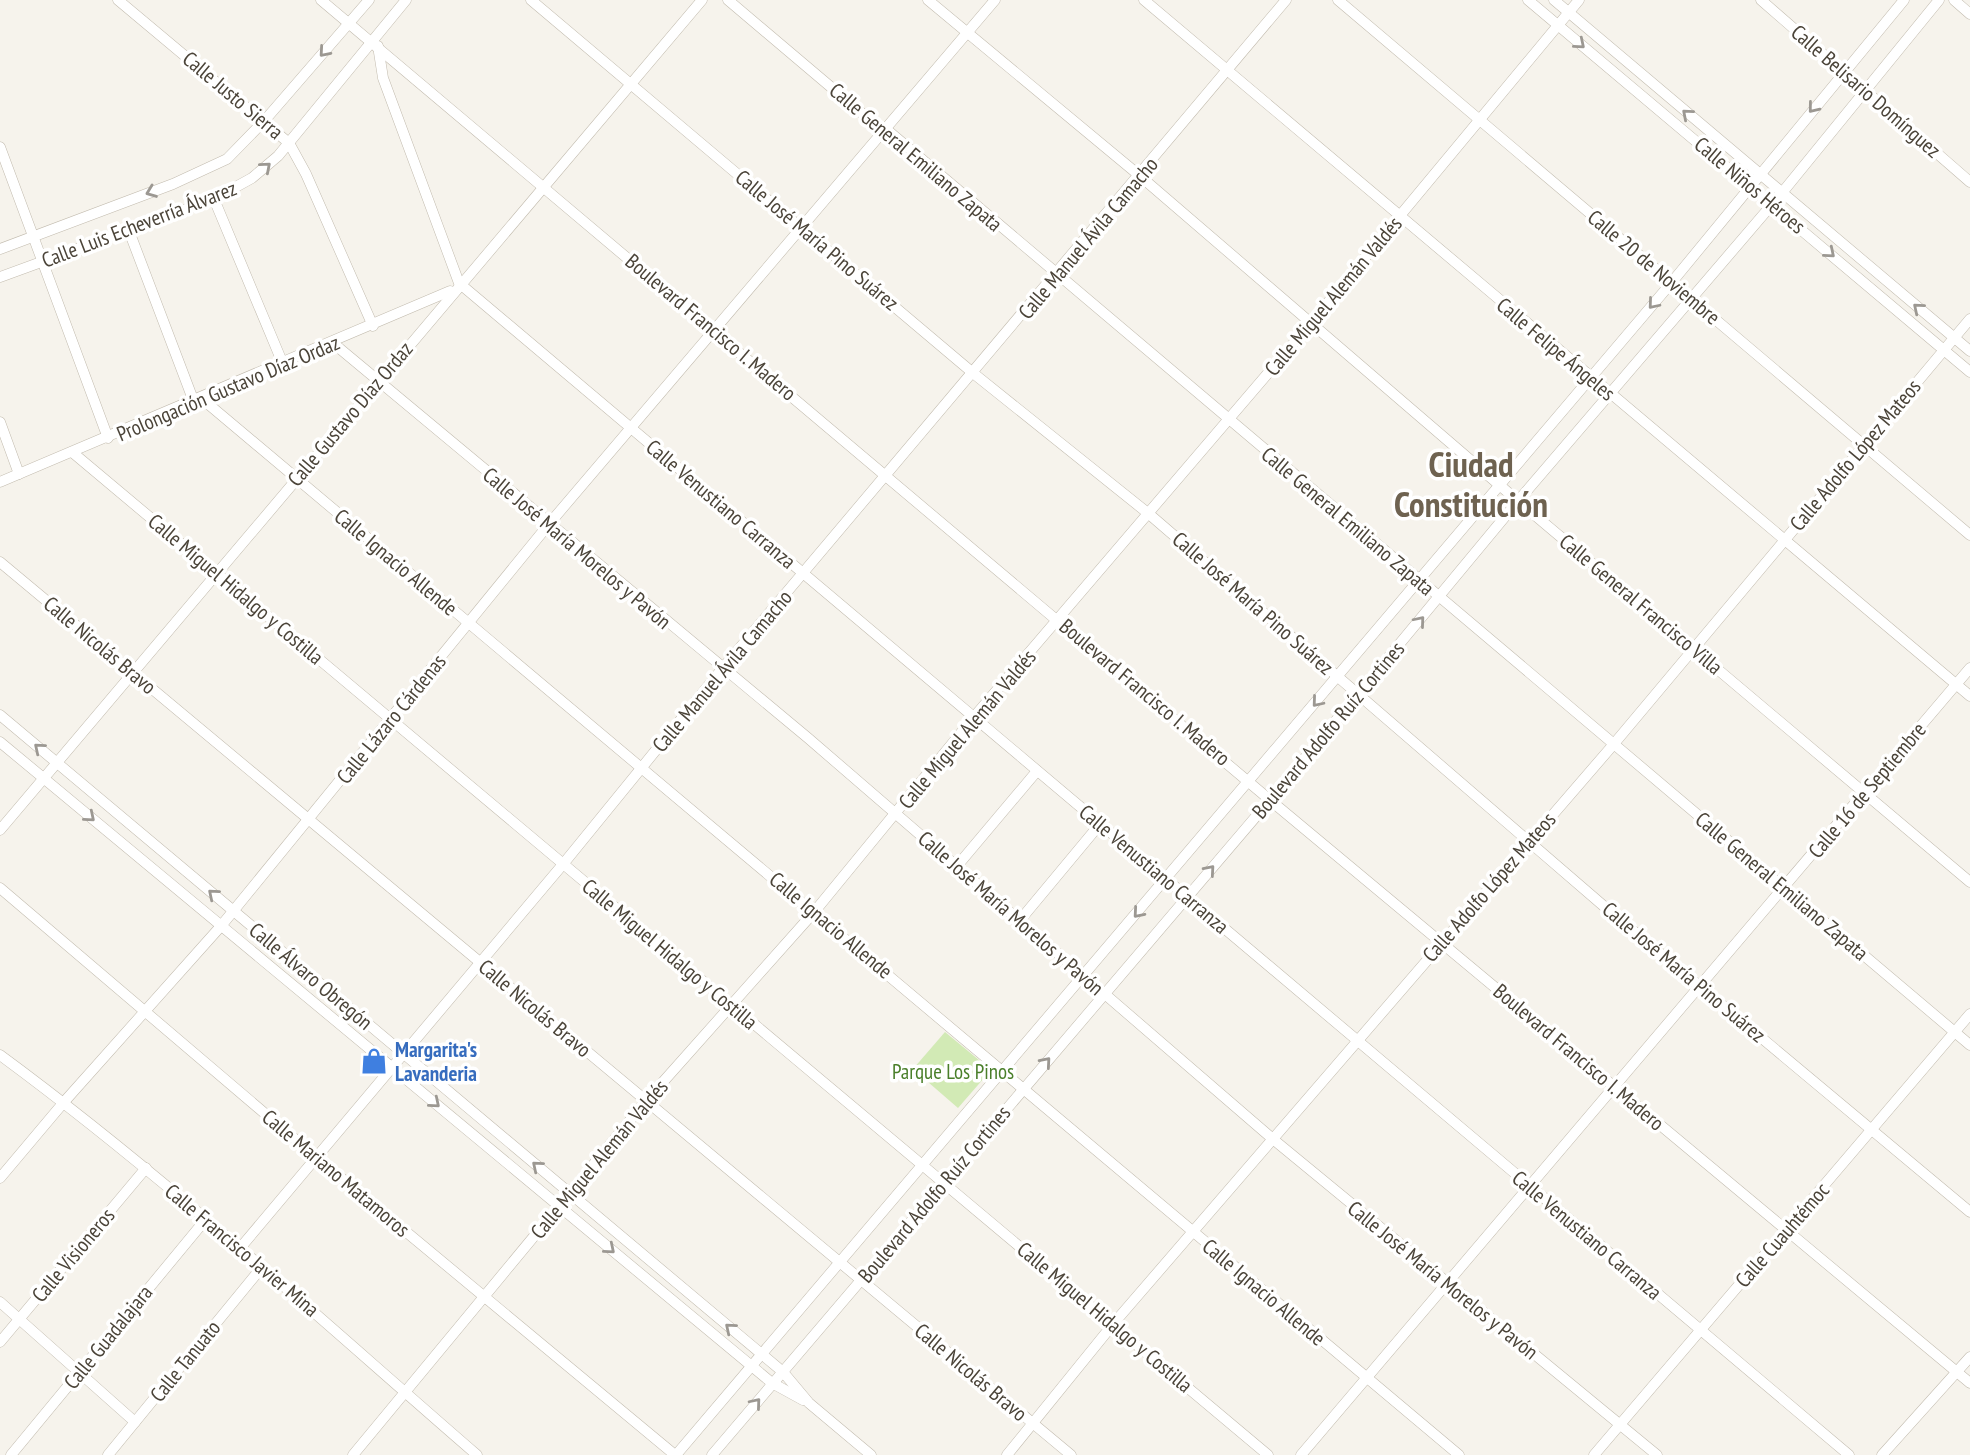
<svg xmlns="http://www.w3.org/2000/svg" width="1970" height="1455" font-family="'PT Sans Narrow',sans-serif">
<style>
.green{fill:#d2eab5}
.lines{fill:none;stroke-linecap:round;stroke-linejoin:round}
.minor-casing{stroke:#c2bbae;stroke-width:11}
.minor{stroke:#fff;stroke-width:10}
.oneway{stroke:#9c9892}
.labels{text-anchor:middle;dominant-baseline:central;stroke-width:7;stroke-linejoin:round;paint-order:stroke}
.street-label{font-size:21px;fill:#4b4439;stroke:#fff}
.shop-label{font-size:21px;font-weight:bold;fill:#366cbe;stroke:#fff;text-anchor:start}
.park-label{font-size:21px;fill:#4a7f2a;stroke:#fff}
.town-label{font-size:35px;font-weight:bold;fill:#6e6250;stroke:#fff}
</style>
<rect width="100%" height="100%" fill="#f6f3ec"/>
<path class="green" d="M945,1032L991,1070L958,1108L913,1069Z"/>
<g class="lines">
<g class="minor-casing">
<g id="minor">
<path d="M118,0L289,143L306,174L373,326"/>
<path d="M321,0L1270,800L1970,1383"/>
<path d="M531,0L973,373L1149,514L1606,908L1970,1212"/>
<path d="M728,0L884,132L886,129L1970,1045"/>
<path d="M928,0L1140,176L1518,501L1970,882"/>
<path d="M1144,0L1970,696"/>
<path d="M1338,0L1970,535"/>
<path d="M1528,0L1970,372"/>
<path d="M1554,0L1970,351"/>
<path d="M1761,0L1970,182"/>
<path d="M1954,0L1970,14"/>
<path d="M378,46L383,78L459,283L1849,1455"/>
<path d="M0,147L108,438"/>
<path d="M214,199L283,364"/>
<path d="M129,231L194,402"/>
<path d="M0,249L173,184L227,159L265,120L369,0"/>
<path d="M0,277L214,199L252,178L278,156L406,0"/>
<path d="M333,343L808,738L1274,1140L1657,1455"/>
<path d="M201,398L1459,1455"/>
<path d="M0,422L19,474"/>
<path d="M72,452L1268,1455"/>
<path d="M0,482L450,291"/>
<path d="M0,562L1071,1455"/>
<path d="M0,715L783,1372L809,1403L871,1455"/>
<path d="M0,742L772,1383L803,1400"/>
<path d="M0,830L702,0"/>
<path d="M957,866L1037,771"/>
<path d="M0,888L316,1157L675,1455"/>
<path d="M1021,919L1100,824"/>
<path d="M0,1055C167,1178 320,1319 477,1455"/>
<path d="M0,1178L64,1102L221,926L549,524L995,0"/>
<path d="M241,1247L564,863L722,669L1286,0"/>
<path d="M0,1302L135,1422"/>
<path d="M0,1342L146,1168"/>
<path d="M11,1455L206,1219"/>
<path d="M108,1455L262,1267"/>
<path d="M353,1455L646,1101L815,911L974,717L1310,324L1579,0"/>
<path d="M676,1455L1672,282L1904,0"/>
<path d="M712,1455L1270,800L1518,501L1781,194L1939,0"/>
<path d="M1007,1455L1114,1323L1613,745L1970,319"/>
<path d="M1301,1455L1970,668"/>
<path d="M1594,1455L1970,1014"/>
<path d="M1882,1455L1970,1357"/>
</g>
</g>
<use href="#minor" class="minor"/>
</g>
<defs><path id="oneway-chevron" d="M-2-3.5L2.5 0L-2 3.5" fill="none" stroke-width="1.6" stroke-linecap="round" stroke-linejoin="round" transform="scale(1.75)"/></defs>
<g class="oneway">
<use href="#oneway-chevron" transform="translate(1580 44) rotate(40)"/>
<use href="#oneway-chevron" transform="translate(324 52) rotate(131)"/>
<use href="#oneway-chevron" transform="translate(1813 108) rotate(129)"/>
<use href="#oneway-chevron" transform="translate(1687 114) rotate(-139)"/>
<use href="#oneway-chevron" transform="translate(266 167) rotate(-41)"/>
<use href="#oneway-chevron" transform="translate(151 192) rotate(159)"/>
<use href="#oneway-chevron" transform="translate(1830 253) rotate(40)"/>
<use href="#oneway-chevron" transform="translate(1653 304) rotate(130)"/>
<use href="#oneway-chevron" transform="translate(1918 308) rotate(-140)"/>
<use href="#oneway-chevron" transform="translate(1420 621) rotate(-50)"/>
<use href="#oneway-chevron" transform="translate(1317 702) rotate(130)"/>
<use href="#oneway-chevron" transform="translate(39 748) rotate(-140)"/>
<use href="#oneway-chevron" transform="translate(90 817) rotate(40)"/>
<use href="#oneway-chevron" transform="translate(1210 870) rotate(-49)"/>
<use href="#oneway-chevron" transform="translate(213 894) rotate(-140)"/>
<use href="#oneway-chevron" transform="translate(1138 913) rotate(131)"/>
<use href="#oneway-chevron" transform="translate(1046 1062) rotate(-49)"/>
<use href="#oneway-chevron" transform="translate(435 1103) rotate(40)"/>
<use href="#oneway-chevron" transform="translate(537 1166) rotate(-140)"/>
<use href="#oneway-chevron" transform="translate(610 1249) rotate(40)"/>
<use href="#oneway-chevron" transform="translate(730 1328) rotate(-140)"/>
<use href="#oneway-chevron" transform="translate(756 1403) rotate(-50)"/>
</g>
<defs>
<g id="shop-bare" transform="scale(2.1)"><path d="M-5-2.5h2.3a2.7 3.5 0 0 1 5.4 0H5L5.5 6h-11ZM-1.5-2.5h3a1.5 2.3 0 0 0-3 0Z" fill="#3f7fe0" stroke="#fff" stroke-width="2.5" paint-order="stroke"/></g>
</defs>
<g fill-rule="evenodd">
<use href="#shop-bare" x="374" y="1061"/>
</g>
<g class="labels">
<g class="street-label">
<text transform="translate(1866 91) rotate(41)">Calle Belisario Domínguez</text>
<text transform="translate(233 95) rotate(40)">Calle Justo Sierra</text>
<text transform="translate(916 157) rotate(40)">Calle General Emiliano Zapata</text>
<text transform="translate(1750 185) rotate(40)">Calle Niños Héroes</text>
<text transform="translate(139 224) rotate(-21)">Calle Luis Echeverría Álvarez</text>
<text transform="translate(1088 238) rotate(-50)">Calle Manuel Ávila Camacho</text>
<text transform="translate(817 240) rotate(40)">Calle José María Pino Suárez</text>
<text transform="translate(1654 267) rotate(40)">Calle 20 de Noviembre</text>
<text transform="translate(1333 296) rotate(-50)">Calle Miguel Alemán Valdés</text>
<text transform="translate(711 327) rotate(40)">Boulevard Francisco I. Madero</text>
<text transform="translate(1556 349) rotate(40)">Calle Felipe Ángeles</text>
<text transform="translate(228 388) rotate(-23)">Prolongación Gustavo Díaz Ordaz</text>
<text transform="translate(350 414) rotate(-50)">Calle Gustavo Díaz Ordaz</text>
<text transform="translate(1855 455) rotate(-50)">Calle Adolfo López Mateos</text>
<text transform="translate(721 504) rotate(40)">Calle Venustiano Carranza</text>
<text transform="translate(1348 521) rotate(40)">Calle General Emiliano Zapata</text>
<text transform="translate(577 548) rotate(40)">Calle José María Morelos y Pavón</text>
<text transform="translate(396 562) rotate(40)">Calle Ignacio Allende</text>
<text transform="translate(236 589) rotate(40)">Calle Miguel Hidalgo y Costilla</text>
<text transform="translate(1253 603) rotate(41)">Calle José María Pino Suárez</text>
<text transform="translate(1641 604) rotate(40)">Calle General Francisco Villa</text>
<text transform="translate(100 645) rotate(40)">Calle Nicolás Bravo</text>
<text transform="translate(722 671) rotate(-50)">Calle Manuel Ávila Camacho</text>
<text transform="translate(1145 692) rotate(40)">Boulevard Francisco I. Madero</text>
<text transform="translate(391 719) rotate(-51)">Calle Lázaro Cárdenas</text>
<text transform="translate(967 729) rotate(-50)">Calle Miguel Alemán Valdés</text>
<text transform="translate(1328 730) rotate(-50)">Boulevard Adolfo Ruíz Cortines</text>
<text transform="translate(1867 790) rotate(-50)">Calle 16 de Septiembre</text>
<text transform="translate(1154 869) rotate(40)">Calle Venustiano Carranza</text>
<text transform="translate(1782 886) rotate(40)">Calle General Emiliano Zapata</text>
<text transform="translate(1489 887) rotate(-49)">Calle Adolfo López Mateos</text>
<text transform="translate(1011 913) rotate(41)">Calle José María Morelos y Pavón</text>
<text transform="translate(831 925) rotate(40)">Calle Ignacio Allende</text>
<text transform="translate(670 954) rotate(40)">Calle Miguel Hidalgo y Costilla</text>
<text transform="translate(1684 972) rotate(40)">Calle José María Pino Suárez</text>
<text transform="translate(311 976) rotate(40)">Calle Álvaro Obregón</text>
<text transform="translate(535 1008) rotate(40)">Calle Nicolás Bravo</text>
<text transform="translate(1579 1057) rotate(40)">Boulevard Francisco I. Madero</text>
<text transform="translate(599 1159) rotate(-50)">Calle Miguel Alemán Valdés</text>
<text transform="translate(336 1173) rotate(40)">Calle Mariano Matamoros</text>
<text transform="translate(934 1194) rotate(-50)">Boulevard Adolfo Ruíz Cortines</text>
<text transform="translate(1587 1235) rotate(40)">Calle Venustiano Carranza</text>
<text transform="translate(1782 1235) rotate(-49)">Calle Cuauhtémoc</text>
<text transform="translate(242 1250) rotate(40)">Calle Francisco Javier Mina</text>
<text transform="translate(73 1255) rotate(-50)">Calle Visioneros</text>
<text transform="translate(1443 1280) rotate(39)">Calle José María Morelos y Pavón</text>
<text transform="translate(1264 1292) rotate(40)">Calle Ignacio Allende</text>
<text transform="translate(1105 1317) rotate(40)">Calle Miguel Hidalgo y Costilla</text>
<text transform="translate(108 1337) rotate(-51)">Calle Guadalajara</text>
<text transform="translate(185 1361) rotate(-51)">Calle Tanuato</text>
<text transform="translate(971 1372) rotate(40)">Calle Nicolás Bravo</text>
</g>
<g class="shop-label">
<text x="395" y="1049">Margarita's<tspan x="395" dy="24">Lavanderia</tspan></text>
</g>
<g class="park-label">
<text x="953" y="1071">Parque Los Pinos</text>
</g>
<g class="town-label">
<text x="1471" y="464">Ciudad<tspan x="1471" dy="40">Constitución</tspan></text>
</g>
</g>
</svg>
